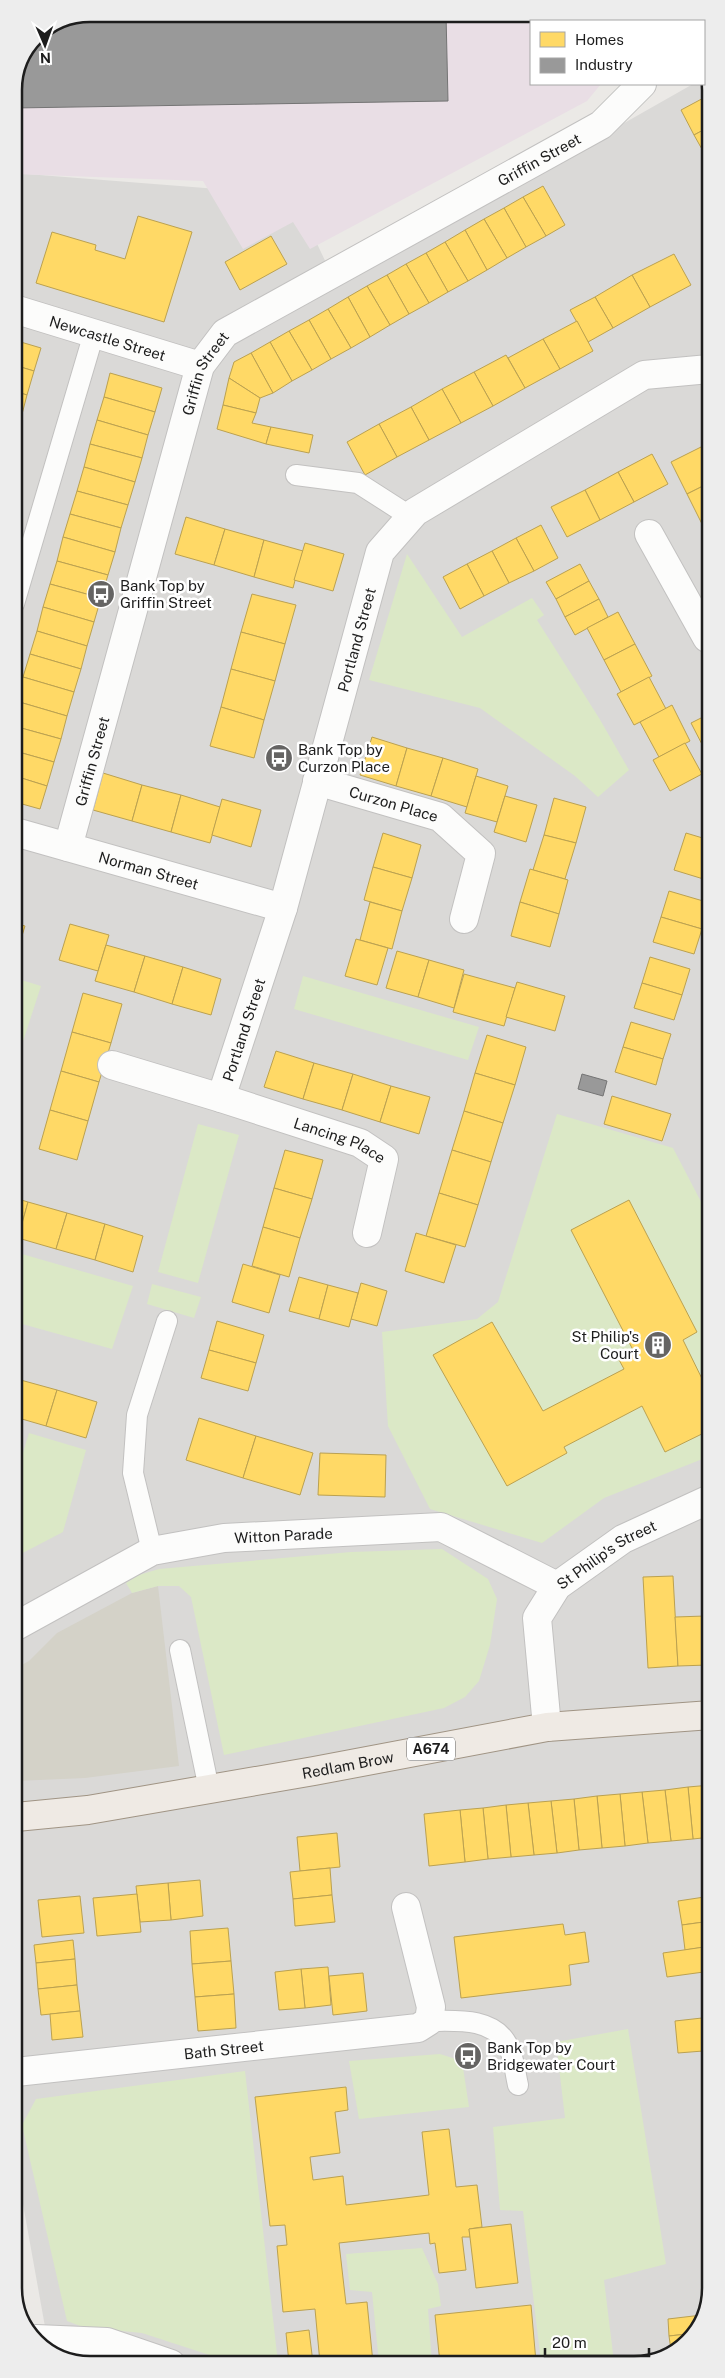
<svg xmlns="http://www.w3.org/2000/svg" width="725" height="2378" font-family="'Public Sans',sans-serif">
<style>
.residential{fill:#dad9d7}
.industrial{fill:#e9dee5}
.construction{fill:#d4d2c8}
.grass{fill:#dbe8c6}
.homes{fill:#ffd966;stroke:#bba150}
.industry{fill:#999;stroke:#747474}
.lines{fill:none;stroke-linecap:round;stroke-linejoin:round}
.service-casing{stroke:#c2c1c0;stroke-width:22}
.minor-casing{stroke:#c2c1c0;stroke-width:30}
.primary-casing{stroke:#a09484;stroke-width:30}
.service{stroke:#fcfcfb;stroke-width:20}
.minor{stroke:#fcfcfb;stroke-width:28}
.primary{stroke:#efeae4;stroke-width:28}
.labels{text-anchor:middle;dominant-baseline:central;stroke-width:5;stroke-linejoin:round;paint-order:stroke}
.shield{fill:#fff;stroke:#616161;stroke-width:1}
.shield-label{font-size:14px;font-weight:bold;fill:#1d1d1d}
.street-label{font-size:15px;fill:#1d1d1d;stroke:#fff}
.poi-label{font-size:15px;fill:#1d1d1d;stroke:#fff;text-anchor:start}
.rim{fill:none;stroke:#1d1d1d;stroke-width:2.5}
</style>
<rect width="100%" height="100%" fill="#ebe9e6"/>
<path class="residential" d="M709,74L711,2288L695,2334L654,2362L85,2364L49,2349L16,2165L14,173L294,195L337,286L693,84H704V77Z"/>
<path class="industrial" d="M91,14H640L651,19L649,21H531V84H601L587,101L310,249L293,222L243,249L203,181L14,174V90L36,36Z"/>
<path class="construction" d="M158,1586L179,1766L85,1778L16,1781V1668L29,1661L57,1633L132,1593Z"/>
<g class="grass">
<path d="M407,554L462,637L532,598L544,615L537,620L599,718L629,770L598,797L575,776L480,708L369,680Z"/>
<path d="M303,976L479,1027L468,1060L294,1009Z"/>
<path d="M15,978L41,986L15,1066Z"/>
<path d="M557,1114L673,1148L710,1219V1456L604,1498L542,1543L430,1509L388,1426L382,1332L477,1319L498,1302Z"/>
<path d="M198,1124L239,1135L198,1283L158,1272Z"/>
<path d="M15,1252L133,1286L112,1349L15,1322Z"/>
<path d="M152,1284L201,1297L194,1318L147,1304Z"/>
<path d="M29,1433L86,1450L63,1532L15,1557V1479Z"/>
<path d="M442,1549L488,1579L497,1599L490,1645L479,1681L465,1697L444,1708L224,1755L191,1597L179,1586H158L132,1593L126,1583L139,1575L159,1569L351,1552Z"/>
<path d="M628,2029L666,2264L604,2280L614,2362H541L523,2211L500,2210L493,2127L565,2118L556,2042Z"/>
<path d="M440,2054L462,2061L469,2107L359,2119L349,2061Z"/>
<path d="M245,2071L278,2363H234L142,2333L83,2327L67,2321L22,2125L36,2099Z"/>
<path d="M422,2248L438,2284L441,2306L428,2309L432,2363H379L372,2292L350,2290L346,2254Z"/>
</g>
<g class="homes">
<path d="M709,95V127L694,135L681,110Z"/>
<path d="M709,127V147L703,151L694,135Z"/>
<path d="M543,186L565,225L546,236L523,197Z"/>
<path d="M523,197L546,236L526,247L504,208Z"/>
<path d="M504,208L526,247L507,258L484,219Z"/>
<path d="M138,216L192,232L164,322L36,283L52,232L96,245L95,250L125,259Z"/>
<path d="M484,219L507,258L487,270L465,230Z"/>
<path d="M465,230L487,270L468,281L445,242Z"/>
<path d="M271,236L287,264L240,290L225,262Z"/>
<path d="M445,242L468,281L448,292L426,253Z"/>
<path d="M426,253L448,292L429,303L406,264Z"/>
<path d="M674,254L691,285L650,307L632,275Z"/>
<path d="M406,264L429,303L409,314L387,275Z"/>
<path d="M387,275L409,314L390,325L367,286Z"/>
<path d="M632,275L650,307L613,328L595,297Z"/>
<path d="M367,286L390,325L370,337L348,297Z"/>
<path d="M348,297L370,337L351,348L328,309Z"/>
<path d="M595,297L613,328L588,342L570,310Z"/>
<path d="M328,309L351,348L331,359L309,320Z"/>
<path d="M309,320L331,359L312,370L289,331Z"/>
<path d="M577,321L593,351L560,369L543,339Z"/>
<path d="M289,331L312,370L292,381L270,342Z"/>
<path d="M543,339L560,369L525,388L508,358Z"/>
<path d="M14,340L41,348L34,371L14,365Z"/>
<path d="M270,342L292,381L273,393L251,353Z"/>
<path d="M251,353L273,393L260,398L229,378L234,362Z"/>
<path d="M506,355L525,388L493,406L474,372Z"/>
<path d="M14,365L34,371L27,395L14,391Z"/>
<path d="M474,372L493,406L461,423L442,389Z"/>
<path d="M110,373L162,388L155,412L104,397Z"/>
<path d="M229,378L260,398L256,413L223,405Z"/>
<path d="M442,389L461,423L429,440L411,407Z"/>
<path d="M14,391L27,395L21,418L14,416Z"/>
<path d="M104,397L155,412L148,435L97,420Z"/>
<path d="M223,405L256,413L252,423L271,427L266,444L217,429Z"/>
<path d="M411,407L429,440L397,457L379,424Z"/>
<path d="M14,416L21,418L14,441Z"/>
<path d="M97,420L148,435L142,458L90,444Z"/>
<path d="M379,424L397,457L365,475L347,442Z"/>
<path d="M271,427L313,435L309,453L266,444Z"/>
<path d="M90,444L142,458L135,482L84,467Z"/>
<path d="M703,446L709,460V483L687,494L671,462Z"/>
<path d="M652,454L668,484L634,502L618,472Z"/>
<path d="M84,467L135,482L128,505L77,491Z"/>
<path d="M618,472L634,502L600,520L585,490Z"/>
<path d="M709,483V523L703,526L687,494Z"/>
<path d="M585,490L600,520L567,537L551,507Z"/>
<path d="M77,491L128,505L121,528L70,514Z"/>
<path d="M70,514L121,528L115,552L63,537Z"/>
<path d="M186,517L225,529L214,565L175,554Z"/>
<path d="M541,525L558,558L534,571L516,538Z"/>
<path d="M225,529L264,540L254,577L214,565Z"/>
<path d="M63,537L115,552L108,575L57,561Z"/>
<path d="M516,538L534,571L509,583L492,551Z"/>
<path d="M264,540L303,551L293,588L254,577Z"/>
<path d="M305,543L344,554L333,591L294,580Z"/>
<path d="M492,551L509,583L484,596L467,564Z"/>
<path d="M57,561L108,575L101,598L50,584Z"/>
<path d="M467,564L484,596L460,609L443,577Z"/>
<path d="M580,564L589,581L556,599L546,582Z"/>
<path d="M589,581L599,599L565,617L556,599Z"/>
<path d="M50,584L101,598L94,622L43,607Z"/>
<path d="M252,594L296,605L285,644L241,632Z"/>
<path d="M599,599L608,617L575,635L565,617Z"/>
<path d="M43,607L94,622L87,646L37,631Z"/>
<path d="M618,612L635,644L604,660L587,628Z"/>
<path d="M37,631L87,646L81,669L30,654Z"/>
<path d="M241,632L285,644L275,681L231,669Z"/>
<path d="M635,644L652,676L621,692L604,660Z"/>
<path d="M30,654L81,669L74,692L23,677Z"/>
<path d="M231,669L275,681L264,720L221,707Z"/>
<path d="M23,677L74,692L67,716L16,701Z"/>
<path d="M649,677L666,709L634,725L617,694Z"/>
<path d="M16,701L67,716L61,739L14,726Z"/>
<path d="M672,705L690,741L659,757L640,722Z"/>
<path d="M221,707L264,720L254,758L210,746Z"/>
<path d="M709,714V753L707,754L691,723Z"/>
<path d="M14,726L61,739L54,762L15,751Z"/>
<path d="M372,737L407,748L396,786L360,775Z"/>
<path d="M685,743L702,774L670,791L653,760Z"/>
<path d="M407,748L443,758L431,796L396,786Z"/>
<path d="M15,751L54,762L47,786L15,776Z"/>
<path d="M443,758L478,769L467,807L431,796Z"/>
<path d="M103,773L142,785L132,821L93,810Z"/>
<path d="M15,776L47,786L40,809L15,802Z"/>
<path d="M476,776L508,786L497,822L465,813Z"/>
<path d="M142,785L181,795L171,832L132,821Z"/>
<path d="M181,795L220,807L210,843L171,832Z"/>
<path d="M505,796L537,805L526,842L494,832Z"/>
<path d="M554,798L586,807L576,843L544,835Z"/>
<path d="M222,799L261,810L251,847L212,835Z"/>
<path d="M383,833L421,845L412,878L373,867Z"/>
<path d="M686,833L706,839L704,846L710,848V881L674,870Z"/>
<path d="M544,835L576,843L565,879L533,870Z"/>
<path d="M373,867L412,878L402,911L364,900Z"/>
<path d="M530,869L568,880L559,914L520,902Z"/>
<path d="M669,891L710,903L702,929L661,917Z"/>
<path d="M370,902L402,911L392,949L360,940Z"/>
<path d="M520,902L559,914L550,947L511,936Z"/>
<path d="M661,917L702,929L694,954L653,942Z"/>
<path d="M15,923L25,926L15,959Z"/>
<path d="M70,924L109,935L98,971L59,960Z"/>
<path d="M356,939L388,948L377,985L345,976Z"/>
<path d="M106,945L145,956L134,992L95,981Z"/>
<path d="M397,951L429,960L418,997L386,988Z"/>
<path d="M145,956L183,967L172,1004L134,992Z"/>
<path d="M650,957L690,969L682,995L642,983Z"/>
<path d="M429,960L464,970L454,1008L418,997Z"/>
<path d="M183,967L221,979L211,1015L172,1004Z"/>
<path d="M464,974L515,988L504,1026L453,1012Z"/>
<path d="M517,982L565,996L555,1031L506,1017Z"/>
<path d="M642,983L682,995L674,1020L634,1008Z"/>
<path d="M83,993L122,1004L111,1043L72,1032Z"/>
<path d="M631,1022L671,1034L663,1059L623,1047Z"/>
<path d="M72,1032L111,1043L99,1082L61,1071Z"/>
<path d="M487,1035L526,1047L515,1085L475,1073Z"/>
<path d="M623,1047L663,1059L656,1085L615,1072Z"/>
<path d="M276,1051L314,1063L303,1099L264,1087Z"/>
<path d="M314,1063L353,1074L342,1110L303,1099Z"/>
<path d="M61,1071L99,1082L88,1121L50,1110Z"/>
<path d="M475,1073L515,1085L503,1123L464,1111Z"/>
<path d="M353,1074L391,1086L380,1122L342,1110Z"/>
<path d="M391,1086L430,1097L419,1134L380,1122Z"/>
<path d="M612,1096L671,1114L662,1141L604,1124Z"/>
<path d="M50,1110L88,1121L77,1160L39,1149Z"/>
<path d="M464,1111L503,1123L491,1162L452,1150Z"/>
<path d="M285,1150L323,1160L312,1199L274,1188Z"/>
<path d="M452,1150L491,1162L478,1205L439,1193Z"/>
<path d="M274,1188L312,1199L300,1238L263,1227Z"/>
<path d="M439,1193L478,1205L465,1247L426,1236Z"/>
<path d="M15,1198L28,1202L18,1238L15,1237Z"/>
<path d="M629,1200L697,1332L683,1340L710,1395V1430L665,1452L642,1406L564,1447L567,1453L507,1486L433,1355L492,1322L543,1411L624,1369L618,1358L633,1350L571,1230Z"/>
<path d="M28,1202L67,1213L56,1249L18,1238Z"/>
<path d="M67,1213L105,1224L95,1260L56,1249Z"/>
<path d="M105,1224L143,1236L133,1272L95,1260Z"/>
<path d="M263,1227L300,1238L289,1277L252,1266Z"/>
<path d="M416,1233L456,1245L444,1283L405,1271Z"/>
<path d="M243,1264L280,1275L269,1313L232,1302Z"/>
<path d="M299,1277L328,1285L319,1319L289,1311Z"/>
<path d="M361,1283L387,1291L377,1326L351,1319Z"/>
<path d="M328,1285L358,1293L349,1327L319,1319Z"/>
<path d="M217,1321L264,1335L256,1363L209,1350Z"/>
<path d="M209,1350L256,1363L248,1391L201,1378Z"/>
<path d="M17,1379L57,1390L46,1426L15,1417Z"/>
<path d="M57,1390L97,1402L86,1438L46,1426Z"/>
<path d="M199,1418L256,1436L243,1478L186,1460Z"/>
<path d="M256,1436L313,1453L300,1495L243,1478Z"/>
<path d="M320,1453L386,1455L385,1497L318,1495Z"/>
<path d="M673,1576L678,1666L648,1668L643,1577Z"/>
<path d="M710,1615L711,1664L708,1665L705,1616Z"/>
<path d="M705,1616L708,1665L678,1666L675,1617Z"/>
<path d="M711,1785V1837L693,1839L688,1787Z"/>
<path d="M688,1787L693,1839L671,1841L665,1790Z"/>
<path d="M665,1790L671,1841L648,1843L642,1792Z"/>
<path d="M642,1792L648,1843L625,1846L620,1794Z"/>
<path d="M620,1794L625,1846L602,1848L597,1796Z"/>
<path d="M597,1796L602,1848L579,1850L574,1799Z"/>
<path d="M574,1799L579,1850L557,1853L551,1801Z"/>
<path d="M551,1801L557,1853L534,1855L528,1803Z"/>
<path d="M528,1803L534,1855L511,1857L506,1805Z"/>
<path d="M506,1805L511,1857L488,1859L483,1808Z"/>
<path d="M483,1808L488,1859L465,1862L460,1810Z"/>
<path d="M460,1810L465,1862L429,1866L424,1814Z"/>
<path d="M337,1833L340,1867L300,1871L297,1837Z"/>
<path d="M330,1868L332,1895L293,1899L290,1872Z"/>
<path d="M200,1880L203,1916L171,1920L168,1883Z"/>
<path d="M168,1883L171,1920L140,1922L136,1886Z"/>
<path d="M137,1894L141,1932L97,1936L93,1898Z"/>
<path d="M332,1895L335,1922L295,1926L293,1899Z"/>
<path d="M80,1896L84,1933L42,1937L38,1900Z"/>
<path d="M711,1896V1921L682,1925L678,1901Z"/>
<path d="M711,1921V1946L685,1950L682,1925Z"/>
<path d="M563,1924L565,1935L585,1932L589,1962L569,1965L571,1985L461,1998L454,1937Z"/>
<path d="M228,1928L231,1961L192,1964L190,1931Z"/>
<path d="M73,1940L75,1959L36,1963L34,1945Z"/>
<path d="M711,1946V1971L667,1977L663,1953Z"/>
<path d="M75,1959L77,1985L38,1989L36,1963Z"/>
<path d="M231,1961L234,1994L195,1997L192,1964Z"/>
<path d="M328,1967L331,2005L305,2008L301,1969Z"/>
<path d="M301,1969L305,2008L279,2010L275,1972Z"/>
<path d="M363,1973L367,2011L333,2015L329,1976Z"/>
<path d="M77,1985L80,2011L41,2015L38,1989Z"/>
<path d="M234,1994L236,2028L198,2031L195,1997Z"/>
<path d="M80,2011L83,2037L52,2040L50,2014Z"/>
<path d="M711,2017V2076H705L703,2051L678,2053L675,2021Z"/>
<path d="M705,2076H711V2105H708Z"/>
<path d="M346,2087L348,2110L335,2112L340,2153L310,2157L313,2180L343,2176L346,2205L429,2195L422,2132L449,2129L456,2187L477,2185L482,2227L469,2229L470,2237H462L466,2270L439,2273L435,2243L430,2244L429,2233L339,2243L346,2304L367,2302L373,2363H320L315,2309L283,2312L277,2246L287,2245L285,2225L270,2226L255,2097Z"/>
<path d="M511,2224L518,2283L476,2288L469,2229Z"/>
<path d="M531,2305L536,2362L440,2363L435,2315Z"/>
<path d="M702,2315L696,2333L669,2336L668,2319Z"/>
<path d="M309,2330L313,2363H289L286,2333Z"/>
<path d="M696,2333L695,2334L671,2350L669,2336Z"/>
</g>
<g class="industry">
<path d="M90,14H446L448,101L14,108V90L36,36Z"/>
<path d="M582,1074L607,1081L603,1096L578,1089Z"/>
</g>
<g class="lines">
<g class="service-casing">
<g id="service">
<path d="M296,475L358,483L411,517"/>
<path d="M14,604L94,333"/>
<path d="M152,1551L133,1473L137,1415L167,1321"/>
<path d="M180,1650L209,1789"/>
<path d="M429,2021C455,2021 492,2017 507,2044C514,2055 515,2073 518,2085"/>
</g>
</g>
<g class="minor-casing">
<g id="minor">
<path id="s1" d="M14,309L200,366"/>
<path d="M649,534L707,638L709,637"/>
<path id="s2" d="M317,781L440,817L481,854L464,919"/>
<path id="s3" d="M15,832L283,908"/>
<path id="s4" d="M68,847L200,366L225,333L601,125L642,84"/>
<path id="s5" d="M112,1065L221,1098L360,1143L384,1159L367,1233"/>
<path id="s6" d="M221,1098L283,908L380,552L415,512L644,375L709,369"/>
<path id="s7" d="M16,1626L152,1551L224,1538L441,1527L557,1586"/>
<path id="s8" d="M547,1727L537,1618L557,1586L623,1539L710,1499"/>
<path id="s9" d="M16,2072L418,2028L429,2021L431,2007L406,1907"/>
<path d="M36,2339L107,2342L171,2364"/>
</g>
</g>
<g class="primary-casing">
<g id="primary">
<path id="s10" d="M16,1817L88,1810L314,1771L547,1727L711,1715"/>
</g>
</g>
<use href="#service" class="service"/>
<use href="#minor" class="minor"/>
<use href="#primary" class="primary"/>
</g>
<defs>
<g id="bus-disc" transform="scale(1.4375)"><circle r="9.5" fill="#656463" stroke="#fff"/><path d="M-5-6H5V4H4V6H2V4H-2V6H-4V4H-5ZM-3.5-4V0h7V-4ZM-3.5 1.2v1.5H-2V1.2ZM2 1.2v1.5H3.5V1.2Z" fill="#fff"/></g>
<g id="building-disc" transform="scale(1.4375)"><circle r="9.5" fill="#656463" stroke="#fff"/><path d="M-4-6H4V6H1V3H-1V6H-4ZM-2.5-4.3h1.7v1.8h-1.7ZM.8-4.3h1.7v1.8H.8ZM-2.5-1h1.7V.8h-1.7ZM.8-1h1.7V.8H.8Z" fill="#fff"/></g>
</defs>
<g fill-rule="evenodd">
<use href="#bus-disc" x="101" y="594"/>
<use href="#bus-disc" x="279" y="758"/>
<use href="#building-disc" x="658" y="1345"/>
<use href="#bus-disc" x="468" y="2056"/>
</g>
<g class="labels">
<rect class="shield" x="407" y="1737.5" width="48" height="23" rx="4"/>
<g class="shield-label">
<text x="431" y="1749">A674</text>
</g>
<g class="street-label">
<text stroke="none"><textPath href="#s4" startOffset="899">Griffin Street</textPath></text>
<text stroke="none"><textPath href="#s1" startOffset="98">Newcastle Street</textPath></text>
<text stroke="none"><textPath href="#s4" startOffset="494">Griffin Street</textPath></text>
<text stroke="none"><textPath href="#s6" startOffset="478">Portland Street</textPath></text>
<text stroke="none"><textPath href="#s4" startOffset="89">Griffin Street</textPath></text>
<text stroke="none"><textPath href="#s2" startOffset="80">Curzon Place</textPath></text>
<text stroke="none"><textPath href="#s3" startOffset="139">Norman Street</textPath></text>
<text stroke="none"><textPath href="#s6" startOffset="72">Portland Street</textPath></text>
<text stroke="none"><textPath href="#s5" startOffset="240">Lancing Place</textPath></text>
<text stroke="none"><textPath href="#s7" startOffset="288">Witton Parade</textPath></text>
<text stroke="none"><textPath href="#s8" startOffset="206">St Philip's Street</textPath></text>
<text stroke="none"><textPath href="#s10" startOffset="336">Redlam Brow</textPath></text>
<text stroke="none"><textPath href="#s9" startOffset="209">Bath Street</textPath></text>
</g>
<g class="poi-label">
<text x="120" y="585">Bank Top by<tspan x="120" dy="17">Griffin Street</tspan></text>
<text x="298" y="749">Bank Top by<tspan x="298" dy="17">Curzon Place</tspan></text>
<text x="639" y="1336" text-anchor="end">St Philip's<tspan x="639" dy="17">Court</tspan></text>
<text x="487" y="2047">Bank Top by<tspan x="487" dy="17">Bridgewater Court</tspan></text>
</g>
</g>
<path d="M0 0H725V2378H0ZM90 22H634A68 68 0 0 1 702 90V2288A68 68 0 0 1 634 2356H90A68 68 0 0 1 22 2288V90A68 68 0 0 1 90 22Z" fill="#ededed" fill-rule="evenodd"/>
<path class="rim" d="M90 22H634A68 68 0 0 1 702 90V2288A68 68 0 0 1 634 2356H90A68 68 0 0 1 22 2288V90A68 68 0 0 1 90 22Z"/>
<rect x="530" y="20" width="175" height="65" fill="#ffffff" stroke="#a5a5a5"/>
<rect x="540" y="32" width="25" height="15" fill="#ffd966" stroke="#a5a5a5"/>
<text x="575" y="45" font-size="15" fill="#1d1d1d">Homes</text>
<rect x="540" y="58" width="25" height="15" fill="#999999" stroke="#a5a5a5"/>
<text x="575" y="70" font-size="15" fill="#1d1d1d">Industry</text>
<g transform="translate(45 45) rotate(178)" stroke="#ffffff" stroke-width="4" paint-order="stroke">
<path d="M0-4L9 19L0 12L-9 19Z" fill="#1d1d1d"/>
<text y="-8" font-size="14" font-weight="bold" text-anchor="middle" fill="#1d1d1d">N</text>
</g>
<path d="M545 2348v8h104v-8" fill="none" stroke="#1d1d1d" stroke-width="2.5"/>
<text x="552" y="2348" font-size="15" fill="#1d1d1d" stroke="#ffffff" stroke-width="4" paint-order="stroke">20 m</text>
</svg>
